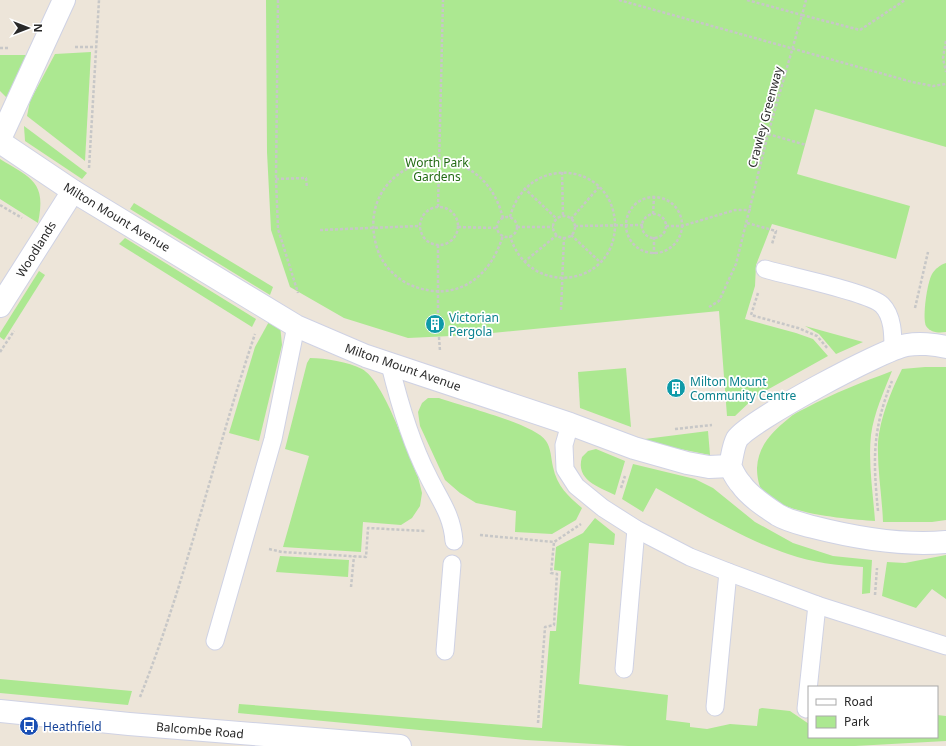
<svg xmlns="http://www.w3.org/2000/svg" width="946" height="746" font-family="'Noto Sans',sans-serif">
<style>
.green{fill:#ace891}
.lines{fill:none;stroke-linecap:round;stroke-linejoin:round}
.lane-casing{stroke:#cfd2e4;stroke-width:19}
.street-casing{stroke:#cfd2e4;stroke-width:24}
.secondary-casing{stroke:#cfd2e4;stroke-width:24}
.path{stroke:#c7c7c7;stroke-width:2.5;stroke-dasharray:3 2;stroke-linecap:butt}
.lane{stroke:#fff;stroke-width:17}
.street{stroke:#fff;stroke-width:22}
.secondary{stroke:#fff;stroke-width:22}
.labels{text-anchor:middle;dominant-baseline:central;stroke-width:3.5;stroke-linejoin:round;paint-order:stroke}
.street-label{font-size:12px;fill:#292929;stroke:#fff}
.park-label{font-size:12px;fill:#236b14;stroke:#fff}
.culture-label{font-size:12px;fill:#0d838f;stroke:#fff;text-anchor:start}
.transit-label{font-size:12px;fill:#164399;stroke:#fff;text-anchor:start}
</style>
<rect width="100%" height="100%" fill="#ede5d9"/>
<g class="green">
<path d="M266,0H946V147L815,109L797,174L910,206L896,259L772,224L756,265L755,286L745,319L796,333L813,339L828,356L756,396L735,416H727L719,311L472,335L408,338L344,318L290,287L271,230L267,152Z"/>
<path d="M91,52L85,161L27,116L30,101L55,54Z"/>
<path d="M0,55H29L9,100L0,91Z"/>
<path d="M24,126L87,173L82,179L25,141Z"/>
<path d="M0,159C31,178 47,182 38,223L0,199Z"/>
<path d="M134,203L273,287L270,295L130,209Z"/>
<path d="M125,238L256,319L252,327L119,244Z"/>
<path d="M946,263V332C939,333 931,333 926,326C922,318 927,283 932,274C935,269 940,265 946,263Z"/>
<path d="M39,271L45,275L4,340L0,337V333Z"/>
<path d="M271,318L280,325L282,345L259,441L229,433L255,347Z"/>
<path d="M805,326L863,342L836,354L819,334Z"/>
<path d="M310,358C326,358 348,362 362,369C384,381 407,452 418,477L422,493L420,506L412,518L401,525L363,522L361,552L283,547L309,456L285,449L307,363Z"/>
<path d="M925,367H946V520L932,522H883C882,495 877,469 878,442C880,418 891,391 902,369Z"/>
<path d="M626,368L631,427L580,408L578,372Z"/>
<path d="M892,371C884,391 874,413 871,435C868,463 873,492 875,521C847,519 776,514 761,489C758,483 757,474 757,468C758,446 772,432 788,419C793,414 800,411 806,408C834,393 863,382 892,371Z"/>
<path d="M428,398H439C461,406 535,424 546,441C551,448 551,458 553,467C557,486 568,496 582,508L576,520L552,534L515,532L516,511L476,503L460,493L445,480L420,426L418,412L422,403Z"/>
<path d="M708,431L710,455L645,442V439Z"/>
<path d="M596,449L625,461L615,495C599,487 575,480 582,457L588,451Z"/>
<path d="M633,464L695,479L713,488L755,522L793,543L833,556L872,560L870,593L862,594L863,567C837,565 813,563 788,554C745,540 696,510 656,488L643,512L622,499Z"/>
<path d="M595,518L615,534L614,545L589,543L579,684L668,695L666,720L690,723V727L707,729L730,724L757,726L759,709L762,708L790,711L809,724V737H937V715L946,716V741L855,746H628L526,740L238,713L239,704L542,728L550,631H556L561,571L554,570L556,547L583,533Z"/>
<path d="M946,555V599L932,589L916,608L882,596L887,562L905,563Z"/>
<path d="M280,556L349,560L348,577L276,572Z"/>
<path d="M0,679L132,691L128,705L0,693Z"/>
</g>
<g class="lines">
<g class="lane-casing">
<g id="lane">
<path d="M765,269C788,276 868,292 882,305C893,316 893,335 893,349"/>
<path d="M390,365C399,402 410,441 428,476C439,499 452,514 454,541"/>
<path d="M570,424L564,445L565,469L576,486L603,508L636,529L690,557L728,572L817,605L946,646"/>
<path d="M215,641L273,439L296,326"/>
<path d="M445,651L452,564"/>
<path d="M624,669L636,529"/>
<path d="M715,707L728,572"/>
<path d="M806,709L817,605"/>
</g>
</g>
<g class="street-casing">
<g id="street">
<path d="M0,139L64,0"/>
<path d="M0,142L73,191L296,326L366,356L570,424L634,448L687,463L709,467L730,466"/>
<path d="M0,306L73,191"/>
<path d="M946,347C935,344 918,343 907,345C883,349 749,421 737,439C733,446 732,458 730,466C733,472 736,479 741,484C749,496 766,507 778,515C788,521 802,524 813,527C856,538 902,546 946,542"/>
</g>
</g>
<g class="secondary-casing">
<path id="secondary" d="M0,711L129,724L400,746"/>
</g>
<g class="path">
<path d="M278,0L276,179L278,229L298,293"/>
<path d="M619,0L912,82L933,86L946,84"/>
<path d="M747,0L802,15L806,0"/>
<path d="M946,41L943,58L946,72"/>
<path d="M75,47H96"/>
<path d="M0,48H10"/>
<path d="M768,134L806,145"/>
<path d="M89,168L99,0"/>
<path d="M562,172L563,216"/>
<path d="M276,179L306,178L307,188"/>
<path d="M524,188L557,219"/>
<circle cx="654" cy="225" r="28"/>
<path d="M0,205L22,218"/>
<circle cx="439" cy="226" r="19"/>
<path d="M438,207L443,0"/>
<path d="M653,214L654,197"/>
<circle cx="654" cy="226" r="12"/>
<circle cx="564" cy="227" r="11"/>
<path d="M510,217C527,152 614,162 615,225C615,287 529,299 510,236"/>
<circle cx="507" cy="227" r="10"/>
<path d="M503,218C478,121 350,160 377,248C382,265 397,280 413,286C457,303 491,277 503,235"/>
<path d="M571,219L599,187"/>
<path d="M747,223L776,231L772,244"/>
<path d="M575,226L643,225"/>
<path d="M666,226H682L735,210H751"/>
<path d="M458,227L497,228"/>
<path d="M517,227H553"/>
<path d="M320,230L419,226"/>
<path d="M571,235L600,262"/>
<path d="M654,237V254"/>
<path d="M438,245V321"/>
<path d="M524,262L557,235"/>
<path d="M758,293L751,315L798,328L817,336L828,349"/>
<path d="M709,307L719,301L736,264L768,134L802,15L860,30L905,0"/>
<path d="M915,308L928,252"/>
<path d="M561,310L564,237"/>
<path d="M439,337L440,351"/>
<path d="M0,352L14,331"/>
<path d="M675,429L712,425"/>
<path d="M621,488L625,476"/>
<path d="M878,511C873,460 872,430 892,381"/>
<path d="M480,535L554,542L581,524"/>
<path d="M269,549L282,552L366,557L368,528L425,531"/>
<path d="M351,587L354,556"/>
<path d="M875,595L877,568"/>
<path d="M140,697C187,579 214,455 255,334"/>
<path d="M538,723L545,627L554,625L557,574L551,573L554,542"/>
</g>
<use href="#lane" class="lane"/>
<use href="#street" class="street"/>
<use href="#secondary" class="secondary"/>
</g>
<defs>
<g id="building-disc" transform="scale(1)"><circle r="9.5" fill="#0f9aa8" stroke="#fff"/><path d="M-4-6H4V6H1V3H-1V6H-4ZM-2.5-4.3h1.7v1.8h-1.7ZM.8-4.3h1.7v1.8H.8ZM-2.5-1h1.7V.8h-1.7ZM.8-1h1.7V.8H.8Z" fill="#fff"/></g>
<g id="bus-disc" transform="scale(1)"><circle r="9.5" fill="#1a4fb4" stroke="#fff"/><path d="M-5-6H5V4H4V6H2V4H-2V6H-4V4H-5ZM-3.5-4V0h7V-4ZM-3.5 1.2v1.5H-2V1.2ZM2 1.2v1.5H3.5V1.2Z" fill="#fff"/></g>
</defs>
<g fill-rule="evenodd">
<use href="#building-disc" x="435" y="324"/>
<use href="#building-disc" x="676" y="388"/>
<use href="#bus-disc" x="29" y="726"/>
</g>
<g class="labels">
<g class="street-label">
<text transform="translate(765 117) rotate(-75)">Crawley Greenway</text>
<text transform="translate(117 217) rotate(31)">Milton Mount Avenue</text>
<text transform="translate(36 249) rotate(-58)">Woodlands</text>
<text transform="translate(403 367) rotate(19)">Milton Mount Avenue</text>
<text transform="translate(200 730) rotate(5)">Balcombe Road</text>
</g>
<g class="park-label">
<text x="437" y="162">Worth Park<tspan x="437" dy="14">Gardens</tspan></text>
</g>
<g class="culture-label">
<text x="449" y="317">Victorian<tspan x="449" dy="14">Pergola</tspan></text>
<text x="690" y="381">Milton Mount<tspan x="690" dy="14">Community Centre</tspan></text>
</g>
<g class="transit-label">
<text x="43" y="726">Heathfield</text>
</g>
</g>
<rect x="808" y="686" width="130" height="52" fill="#ffffff" stroke="#a9a9a9"/>
<rect x="816" y="699" width="20" height="6" fill="#ffffff" stroke="#a9a9a9"/>
<text x="844" y="706" font-size="12" fill="#292929">Road</text>
<rect x="816" y="716" width="20" height="12" fill="#ace891" stroke="#a9a9a9"/>
<text x="844" y="726" font-size="12" fill="#292929">Park</text>
<g transform="translate(28 28) rotate(90)" stroke="#ffffff" stroke-width="3" paint-order="stroke">
<path d="M0-3L7 15L0 10L-7 15Z" fill="#292929"/>
<text y="-6" font-size="11" font-weight="bold" text-anchor="middle" fill="#292929">N</text>
</g>
</svg>
